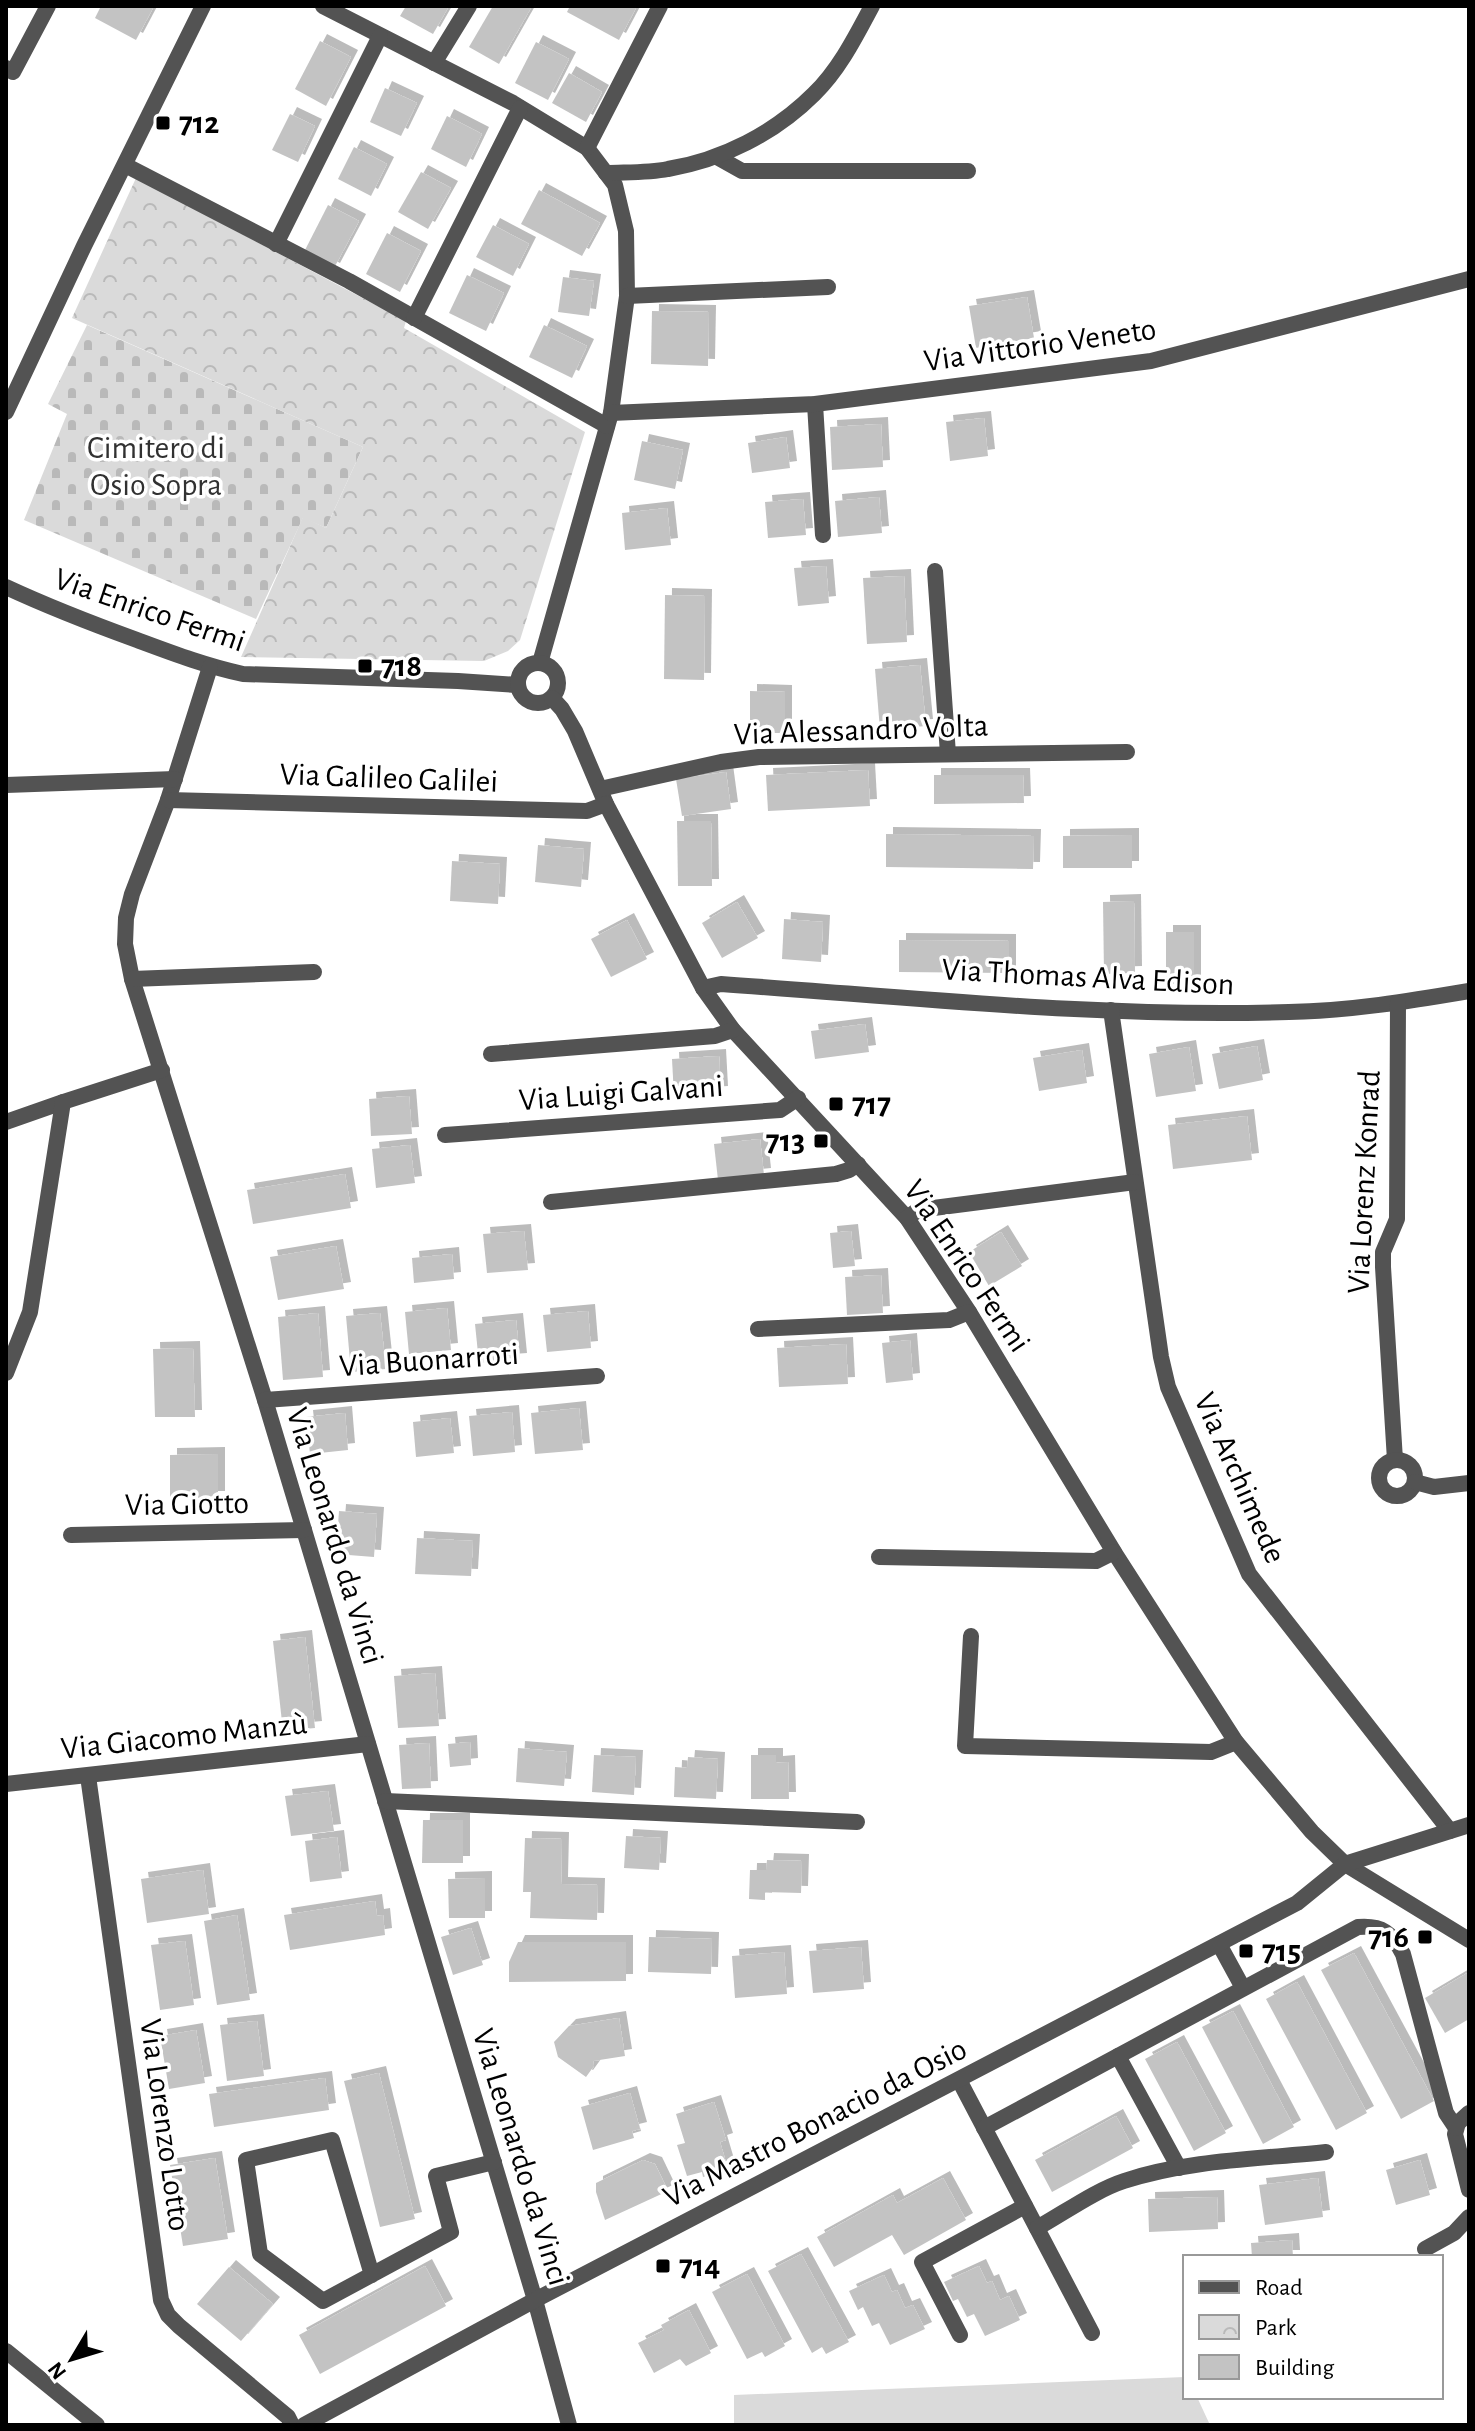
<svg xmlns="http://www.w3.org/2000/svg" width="1475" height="2431" font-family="'Alegreya Sans',sans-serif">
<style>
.cemetery{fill:url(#cemetery-stones)}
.park{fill:url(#park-crowns)}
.pitch{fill:#dadada}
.building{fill:#c3c3c3;filter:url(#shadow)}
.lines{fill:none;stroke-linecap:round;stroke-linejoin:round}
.minor{stroke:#535353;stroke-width:16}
.tertiary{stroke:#535353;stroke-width:16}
.poi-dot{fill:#000;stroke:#fff;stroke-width:3}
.labels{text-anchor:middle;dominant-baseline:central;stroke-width:7;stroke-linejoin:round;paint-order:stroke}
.poi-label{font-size:32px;font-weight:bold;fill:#000;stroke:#fff;text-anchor:start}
.street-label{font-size:32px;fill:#000;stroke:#fff}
.park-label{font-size:32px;fill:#313131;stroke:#fff}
</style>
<defs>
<pattern id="cemetery-stones" width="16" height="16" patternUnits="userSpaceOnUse" patternTransform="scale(2)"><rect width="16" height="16" fill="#dadada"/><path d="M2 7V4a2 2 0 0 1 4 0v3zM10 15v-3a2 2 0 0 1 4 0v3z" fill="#b9b9b9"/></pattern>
<pattern id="park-crowns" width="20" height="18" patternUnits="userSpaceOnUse" patternTransform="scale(2)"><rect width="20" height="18" fill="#dadada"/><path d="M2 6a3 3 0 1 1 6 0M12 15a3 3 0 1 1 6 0" fill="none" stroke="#b9b9b9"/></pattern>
<filter id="shadow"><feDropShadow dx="7" dy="-7" stdDeviation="0" flood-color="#0004"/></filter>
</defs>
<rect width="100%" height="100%" fill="#fff"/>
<path class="cemetery" d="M87,325L363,447L326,528L303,518L256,619L24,520L67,414L48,404Z"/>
<path class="park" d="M136,178L406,321L404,328L585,432L520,640L508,651L484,661L241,657L303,517L326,528L363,447L72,318Z"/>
<path class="pitch" d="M1185,2377V2397H1197L1210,2425H734V2395Z"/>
<g class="building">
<path d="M101,6H154L136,40L95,18Z"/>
<path d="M406,6H449L433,34L400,16Z"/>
<path d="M493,6H532L499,64L469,47Z"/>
<path d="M570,6H637L619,40L567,12Z"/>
<path d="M320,41L351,57L326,106L295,89Z"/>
<path d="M536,42L569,59L548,100L515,83Z"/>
<path d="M569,73L602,92L586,122L552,103Z"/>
<path d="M385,88L417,103L401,136L370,122Z"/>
<path d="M290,114L315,126L298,162L272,150Z"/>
<path d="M447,116L482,134L466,167L431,149Z"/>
<path d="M354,147L387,164L371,196L338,179Z"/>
<path d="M421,172L451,188L428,229L398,212Z"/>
<path d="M539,190L600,223L582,256L521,224Z"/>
<path d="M328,205L359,221L333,270L303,254Z"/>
<path d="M493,225L529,244L513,276L476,257Z"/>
<path d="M387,233L421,251L400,292L366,274Z"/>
<path d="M467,275L504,293L486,331L449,313Z"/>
<path d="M563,277L594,281L589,316L558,312Z"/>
<path d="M1027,297L1034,338L976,348L969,306Z"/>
<path d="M652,311L709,312L708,366L651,364Z"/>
<path d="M544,325L587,346L572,378L529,357Z"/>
<path d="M984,418L988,456L950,461L946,422Z"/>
<path d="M881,424L883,467L832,470L830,427Z"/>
<path d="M786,437L790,468L752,473L748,443Z"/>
<path d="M642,441L683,450L675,489L634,480Z"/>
<path d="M879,497L882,533L838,537L835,501Z"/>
<path d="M803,499L806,535L768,538L765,502Z"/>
<path d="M667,508L671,545L625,550L622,513Z"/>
<path d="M826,566L829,603L798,606L794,568Z"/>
<path d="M904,576L907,642L867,644L863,578Z"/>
<path d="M665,595L705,596L704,680L664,679Z"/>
<path d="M920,665L926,726L880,730L875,669Z"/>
<path d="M750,691L785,692V733H750Z"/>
<path d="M868,770L870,806L768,811L766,775Z"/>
<path d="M726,772L731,809L682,816L676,779Z"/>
<path d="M934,775H1023L1024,803L934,804Z"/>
<path d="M677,821H711L712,886H678Z"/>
<path d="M886,834L1034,836L1033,869L886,867Z"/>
<path d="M1132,835V868H1063V836Z"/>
<path d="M538,845L584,849L581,887L535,882Z"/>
<path d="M452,861L500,864L498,904L450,901Z"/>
<path d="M1134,901L1135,973L1104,974L1103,902Z"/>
<path d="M737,902L758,938L722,958L702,923Z"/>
<path d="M784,919L823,922L821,962L782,959Z"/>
<path d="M627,920L647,959L611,977L591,939Z"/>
<rect x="1166" y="932" width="28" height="52"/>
<path d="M899,940L1009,941V973L899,972Z"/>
<path d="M865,1024L869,1052L815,1059L811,1031Z"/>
<path d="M1257,1046L1263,1080L1219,1089L1212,1054Z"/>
<path d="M1189,1047L1196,1091L1156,1097L1149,1054Z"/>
<path d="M1082,1050L1087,1083L1039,1091L1033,1058Z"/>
<path d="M719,1056L721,1093L674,1096L672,1059Z"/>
<path d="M409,1096L412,1134L371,1136L369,1099Z"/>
<path d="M1247,1116L1252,1160L1173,1169L1168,1125Z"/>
<path d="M760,1139L764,1175L718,1180L714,1144Z"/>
<path d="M410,1145L415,1183L376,1188L372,1149Z"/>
<path d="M345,1174L351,1208L253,1224L247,1190Z"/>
<path d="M524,1231L528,1270L487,1273L483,1234Z"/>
<path d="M851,1231L855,1266L833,1268L830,1233Z"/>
<path d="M1001,1232L1022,1266L989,1286L969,1252Z"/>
<path d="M336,1246L344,1289L278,1300L270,1257Z"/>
<path d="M452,1254L454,1279L414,1283L412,1258Z"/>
<path d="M881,1275L883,1313L847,1315L845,1277Z"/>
<path d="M447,1308L451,1350L409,1354L405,1312Z"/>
<path d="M588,1311L591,1348L547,1352L543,1315Z"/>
<path d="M318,1313L323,1377L283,1380L278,1317Z"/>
<path d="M380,1313L386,1369L351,1372L346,1316Z"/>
<path d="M516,1320L520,1360L479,1363L475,1324Z"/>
<path d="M910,1340L913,1380L886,1383L882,1343Z"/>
<path d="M846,1344L848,1384L779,1387L777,1348Z"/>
<path d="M193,1348L195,1417H155L153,1349Z"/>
<path d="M579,1408L583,1450L535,1454L531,1413Z"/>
<path d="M512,1412L515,1452L473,1456L469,1416Z"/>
<path d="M345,1413L348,1450L310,1454L306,1417Z"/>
<path d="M450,1418L454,1453L416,1457L413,1422Z"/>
<path d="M218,1454V1498H170V1455Z"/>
<path d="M339,1511L377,1514L374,1557L336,1554Z"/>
<path d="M417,1538L473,1541L471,1576L415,1574Z"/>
<path d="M305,1637L315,1728L283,1731L273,1641Z"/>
<path d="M435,1673L439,1726L398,1728L394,1676Z"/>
<path d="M470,1742L471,1765L450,1767L448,1744Z"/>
<path d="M429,1743L431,1788L402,1789L399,1745Z"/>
<path d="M518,1748L567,1752L564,1786L516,1782Z"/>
<path d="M594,1755L636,1757L634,1795L592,1792Z"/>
<path d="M751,1755H776V1763L788,1762L789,1799H751Z"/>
<path d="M688,1757L718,1759L716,1799L674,1797L675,1767L687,1768Z"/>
<path d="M328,1791L334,1831L291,1836L285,1796Z"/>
<path d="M423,1820H463V1863H422Z"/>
<path d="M626,1836L661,1838L659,1870L624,1868Z"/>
<path d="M337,1837L342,1878L310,1882L305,1841Z"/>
<path d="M525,1838L562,1839L561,1884L598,1885L597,1920L530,1918L531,1892H523Z"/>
<path d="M767,1860L802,1861L801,1893L765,1892V1900L749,1899L750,1870H766Z"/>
<path d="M203,1870L209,1914L147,1923L141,1879Z"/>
<path d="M485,1878V1918H449L448,1879Z"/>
<path d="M375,1901L377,1916L383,1915L385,1935L290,1950L284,1915Z"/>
<path d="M237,1915L250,2000L217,2005L204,1921Z"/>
<path d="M471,1928L483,1965L453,1975L441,1937Z"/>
<path d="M649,1937L712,1939L711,1974L648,1972Z"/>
<path d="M185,1941L194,2005L160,2010L151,1945Z"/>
<path d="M518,1942H626V1981L509,1982V1962Z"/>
<path d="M861,1947L864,1989L813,1993L809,1951Z"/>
<path d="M784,1952L787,1994L735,1998L732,1956Z"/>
<path d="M1354,1953L1434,2101L1401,2119L1321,1970Z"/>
<path d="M1469,1972V2019L1445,2033L1425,1998Z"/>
<path d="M1297,1982L1367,2113L1336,2130L1266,1999Z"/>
<path d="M1233,2011L1294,2127L1263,2144L1202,2027Z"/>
<path d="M619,2018L625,2056L593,2061L594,2066L586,2077L558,2057L554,2042L569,2026Z"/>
<path d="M257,2021L264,2076L227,2081L220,2025Z"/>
<path d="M196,2030L205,2083L169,2089L160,2036Z"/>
<path d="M1177,2042L1226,2133L1194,2151L1145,2059Z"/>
<path d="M379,2073L415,2219L380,2227L344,2081Z"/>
<path d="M325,2078L329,2110L214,2127L209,2094Z"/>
<path d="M630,2093L640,2129L632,2131L634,2138L593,2150L581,2107Z"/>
<path d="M714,2102L726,2140L720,2142L728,2169L703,2177L702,2172L687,2176L677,2145L685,2143L676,2114Z"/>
<path d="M1116,2116L1133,2148L1052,2192L1035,2160Z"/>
<path d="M215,2158L228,2239L183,2246L170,2165Z"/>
<path d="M643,2160L655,2164L668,2191L605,2220L596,2192V2183Z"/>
<path d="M1420,2160L1430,2195L1396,2205L1386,2170Z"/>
<path d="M943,2178L966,2220L904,2255L892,2235L834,2267L817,2237L893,2195L897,2203Z"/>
<path d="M1318,2178L1323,2217L1265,2225L1259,2185Z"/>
<path d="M1217,2197L1218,2229L1149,2232L1148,2199Z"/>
<path d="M1292,2240L1293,2257H1252L1251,2243Z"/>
<path d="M801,2254L849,2342L826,2354L822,2347L812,2353L768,2271Z"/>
<path d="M425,2266L446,2306L320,2374L299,2335Z"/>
<path d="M979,2266L987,2283L992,2281L1000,2300L1009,2296L1020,2320L985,2336L974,2314L967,2317L958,2299L953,2301L944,2282Z"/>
<path d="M229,2267L273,2304L241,2341L197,2304Z"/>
<path d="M747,2274L785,2346L765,2357L762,2352L747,2359L712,2292Z"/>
<path d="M884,2275L892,2292L897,2290L905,2308L913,2305L925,2329L890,2345L879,2323L872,2326L863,2307L858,2310L849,2291Z"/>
<path d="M689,2310L711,2353L686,2366L680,2359L654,2373L638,2343L664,2330L661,2325Z"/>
</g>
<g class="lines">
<g class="minor">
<path d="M323,6L513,103L587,148L615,185L626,231L627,296L611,413L540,663"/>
<path d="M434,63L469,6"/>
<path d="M6,68L13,72L48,6"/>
<path d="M587,148L660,6"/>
<path d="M717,157L742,171H968"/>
<path d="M125,165L349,281L607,426"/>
<path d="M606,173C626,172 648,173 668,169C722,160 775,133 814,94C839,70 856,36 872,6"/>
<path d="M276,244L380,36"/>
<path d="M627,296L828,287"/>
<path d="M414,318L520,108"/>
<path d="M815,404L823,535"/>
<path d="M611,413L815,404L1151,361L1469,279"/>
<path d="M935,571L948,754"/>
<path d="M6,587C49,607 93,624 137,640C172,653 206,666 243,674L458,681L517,685"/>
<circle cx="538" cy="683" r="20"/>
<path d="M210,667L168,800L132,894L126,918L125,944L132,979L265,1400L535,2300L569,2425"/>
<path d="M552,698L562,709L575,731L606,804L703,988L733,1030L907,1218L969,1312L1114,1552L1236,1742L1312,1832L1345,1864L1469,1940"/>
<path d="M6,785L175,779"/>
<path d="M600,789L721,762L759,757L1127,752"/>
<path d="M168,800L587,811L606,804"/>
<path d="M132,979L314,972"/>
<path d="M703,988L721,984C909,997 1100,1018 1289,1012C1349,1011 1410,1001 1469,991"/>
<path d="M1111,1010L1161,1357L1168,1387L1249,1574L1450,1831"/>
<path d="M491,1054L715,1036L733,1030"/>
<path d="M6,1122L63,1102"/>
<path d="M445,1135L780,1110L798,1098"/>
<path d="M551,1202L836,1174L849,1170L858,1164"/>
<path d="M907,1218L918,1210L1135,1182"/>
<path d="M758,1329L949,1320L969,1312"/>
<path d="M6,1373L30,1312L63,1102L162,1070"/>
<path d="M265,1400L597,1376"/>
<path d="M1395,1460L1383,1267V1252L1397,1219L1398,1003"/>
<circle cx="1397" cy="1478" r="18"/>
<path d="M1415,1482L1434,1487L1469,1483"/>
<path d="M71,1535L304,1530"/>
<path d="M879,1557L1096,1561L1114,1552"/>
<path d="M971,1636L965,1746L1211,1752L1236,1742"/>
<path d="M88,1776L161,2300L168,2315L179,2326L288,2417L292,2425"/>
<path d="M6,1784L368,1744"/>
<path d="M385,1801L857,1822"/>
<path d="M1219,1944L1243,1988"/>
<path d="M1118,2056L1179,2168"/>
<path d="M959,2080L1092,2333"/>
<path d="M1469,2113L1458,2123L1455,2134L1469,2190"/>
<path d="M984,2128L1358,1927C1382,1925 1392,1933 1403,1954L1446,2113L1456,2128"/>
<path d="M1037,2228C1064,2213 1096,2190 1124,2181C1188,2160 1260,2159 1326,2152"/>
<path d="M1425,2249L1454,2233L1469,2217"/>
<path d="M372,2275L332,2140L246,2160L260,2254L323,2301L451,2232L436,2176L494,2162"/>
<path d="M960,2335L922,2262L1025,2206"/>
<path d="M304,2425L535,2300L1297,1903L1345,1864L1469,1825"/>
</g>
<g class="tertiary">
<path d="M6,412L84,246L203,6"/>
<path d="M6,2351L97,2425"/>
</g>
</g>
<g class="poi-dot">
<rect x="155" y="115" width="16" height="16" rx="4"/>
<rect x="357" y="658" width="16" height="16" rx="4"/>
<rect x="828" y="1096" width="16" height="16" rx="4"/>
<rect x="813" y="1133" width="16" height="16" rx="4"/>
<rect x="1417" y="1929" width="16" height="16" rx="4"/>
<rect x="1238" y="1943" width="16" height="16" rx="4"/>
<rect x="655" y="2258" width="16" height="16" rx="4"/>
</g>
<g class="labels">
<g class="poi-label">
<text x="179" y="123">712</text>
<text x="381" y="666">718</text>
<text x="852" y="1104">717</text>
<text x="805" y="1141" text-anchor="end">713</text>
<text x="1409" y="1937" text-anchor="end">716</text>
<text x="1262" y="1951">715</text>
<text x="679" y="2266">714</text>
</g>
<g class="street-label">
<text transform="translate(1040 345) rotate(-8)">Via Vittorio Veneto</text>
<text transform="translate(150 610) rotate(19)">Via Enrico Fermi</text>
<text transform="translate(861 730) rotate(-2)">Via Alessandro Volta</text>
<text transform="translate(389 778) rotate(2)">Via Galileo Galilei</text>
<text transform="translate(1088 977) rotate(3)">Via Thomas Alva Edison</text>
<text transform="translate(621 1093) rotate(-4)">Via Luigi Galvani</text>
<text transform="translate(1364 1182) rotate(-87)">Via Lorenz Konrad</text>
<text transform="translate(967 1266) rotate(56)">Via Enrico Fermi</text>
<text transform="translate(429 1360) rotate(-4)">Via Buonarroti</text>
<text transform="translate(1240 1478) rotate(66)">Via Archimede</text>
<text transform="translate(187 1504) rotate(-1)">Via Giotto</text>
<text transform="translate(335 1536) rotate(73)">Via Leonardo da Vinci</text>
<text transform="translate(184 1736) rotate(-6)">Via Giacomo Manzù</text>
<text transform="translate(815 2123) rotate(-27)">Via Mastro Bonacio da Osio</text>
<text transform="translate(165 2125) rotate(82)">Via Lorenzo Lotto</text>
<text transform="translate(521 2157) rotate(73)">Via Leonardo da Vinci</text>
</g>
<g class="park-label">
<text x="156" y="448">Cimitero di<tspan x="156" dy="37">Osio Sopra</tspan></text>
</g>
</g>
<rect width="1475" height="2431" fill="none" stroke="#000000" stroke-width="16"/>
<rect x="1183" y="2255" width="260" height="144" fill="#ffffff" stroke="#999999" stroke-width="2"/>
<rect x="1199" y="2281" width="40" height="12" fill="#535353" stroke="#999999" stroke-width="2"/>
<text x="1255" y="2295" font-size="24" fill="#000000">Road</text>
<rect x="1199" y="2315" width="40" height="24" fill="url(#park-crowns)" stroke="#999999" stroke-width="2"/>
<text x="1255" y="2335" font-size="24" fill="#000000">Park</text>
<rect x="1199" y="2355" width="40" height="24" fill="#c3c3c3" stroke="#999999" stroke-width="2"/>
<text x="1255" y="2375" font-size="24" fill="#000000">Building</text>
<g transform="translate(72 2359) rotate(232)" stroke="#ffffff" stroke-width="6" paint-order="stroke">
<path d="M0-6L14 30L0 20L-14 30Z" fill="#000000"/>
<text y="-12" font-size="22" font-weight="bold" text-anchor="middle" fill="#000000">N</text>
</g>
</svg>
